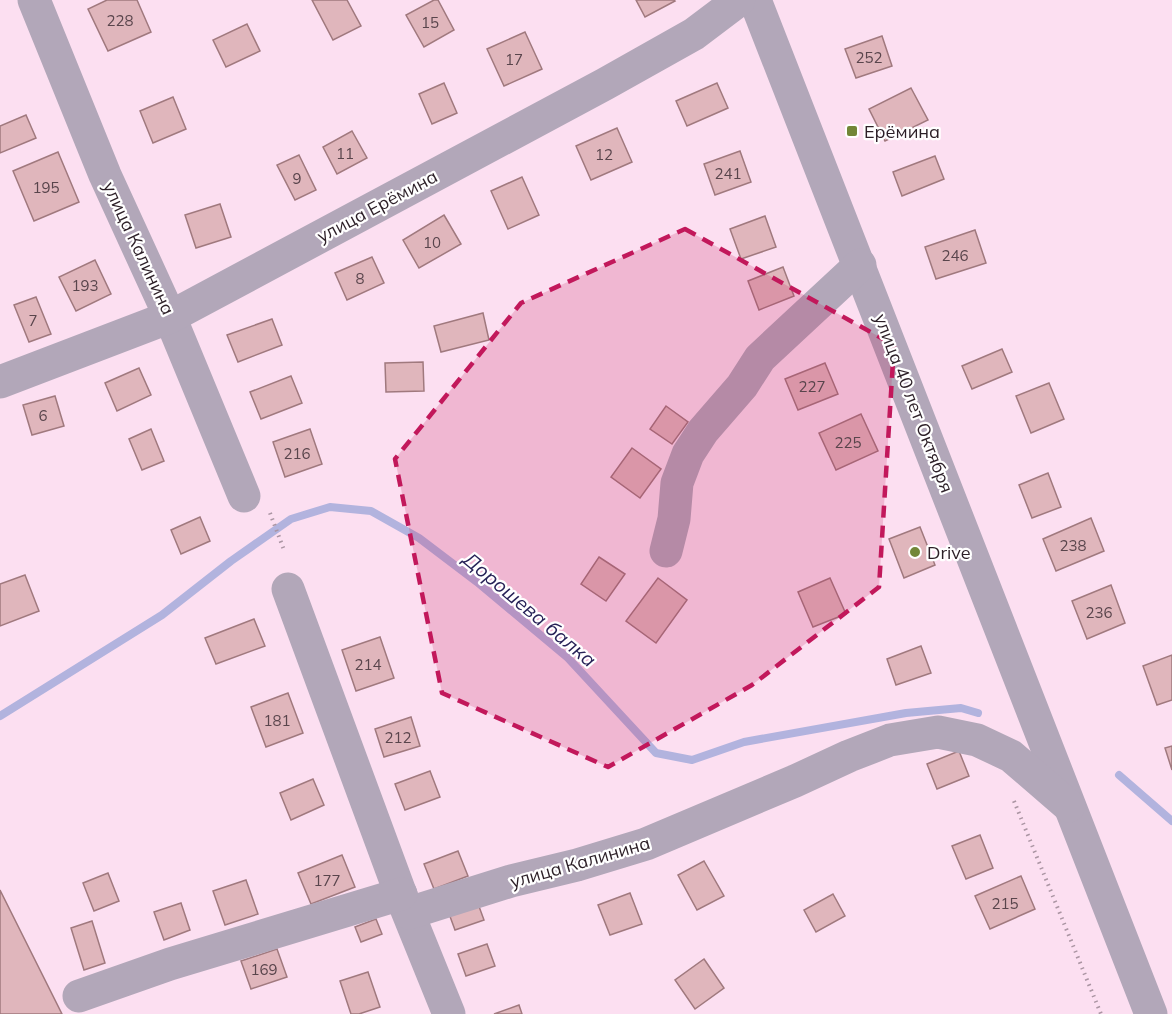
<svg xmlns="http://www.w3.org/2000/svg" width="1172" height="1014" font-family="Mulish,sans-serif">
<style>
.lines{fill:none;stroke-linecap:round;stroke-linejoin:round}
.stream{stroke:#b2b3de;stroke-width:8}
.building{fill:#e0b6bc;stroke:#a0797e;stroke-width:1.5}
.path{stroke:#ab95a3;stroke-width:4;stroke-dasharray:1.5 4.5;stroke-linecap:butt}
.minor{stroke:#b2a7b9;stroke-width:33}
.marked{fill:#c2185b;fill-opacity:0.2;stroke:#c2185b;stroke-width:4.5;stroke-dasharray:12 8;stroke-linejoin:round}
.poi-dot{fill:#728637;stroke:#fff;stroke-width:2}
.labels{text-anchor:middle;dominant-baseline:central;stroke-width:4.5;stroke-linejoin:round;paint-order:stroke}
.number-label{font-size:15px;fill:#59454c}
.poi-label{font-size:18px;fill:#2c1f27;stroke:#fff;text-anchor:start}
.street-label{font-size:18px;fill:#2c1f27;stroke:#fff}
.water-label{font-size:20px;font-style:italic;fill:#272257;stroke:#fff}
</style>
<rect width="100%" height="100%" fill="#fcdff1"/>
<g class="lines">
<g class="stream">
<path d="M0,716L162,615L231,561L291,519L330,507L371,511L419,538L477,582L568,658L656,753L692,760L744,742L906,713L961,708L978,713"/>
<path d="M1119,775L1172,821"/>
</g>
</g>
<g class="building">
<path d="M107,0H137L151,32L108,51L88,9Z"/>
<path d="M312,0H347L361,26L333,40Z"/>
<path d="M434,0H438L454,30L424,47L406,15Z"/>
<path d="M636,0H674L675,1L645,17Z"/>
<path d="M247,24L260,51L226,67L213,40Z"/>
<path d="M525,32L542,69L504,86L487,49Z"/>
<path d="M882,36L892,66L856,78L845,49Z"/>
<path d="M444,83L457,113L432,124L419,94Z"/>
<path d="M717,83L728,108L687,126L676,101Z"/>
<path d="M911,88L928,120L885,141L869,109Z"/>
<path d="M173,97L186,129L153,143L140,111Z"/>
<path d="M26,115L36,138L0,153V126Z"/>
<path d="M617,128L632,162L591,180L576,146Z"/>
<path d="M352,131L367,158L337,174L323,147Z"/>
<path d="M740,151L751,182L715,195L704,164Z"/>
<path d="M58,152L79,202L34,221L13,171Z"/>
<path d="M299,155L316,190L295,200L277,165Z"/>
<path d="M935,156L944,179L902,196L893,172Z"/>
<path d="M522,177L539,215L508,229L491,191Z"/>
<path d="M220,204L231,237L196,248L185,215Z"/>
<path d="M444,215L461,244L419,268L403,240Z"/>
<path d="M765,216L776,247L741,259L730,229Z"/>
<path d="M975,230L986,263L936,279L925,247Z"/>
<path d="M372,257L384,283L347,300L335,273Z"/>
<path d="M95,260L111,294L76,311L59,277Z"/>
<path d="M783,267L794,296L759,310L748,281Z"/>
<path d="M36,297L51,334L29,342L14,305Z"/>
<path d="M483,313L489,340L441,352L434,326Z"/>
<path d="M272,319L282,345L238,362L227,335Z"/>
<path d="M1002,349L1012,372L972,389L962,366Z"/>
<path d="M423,362L424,391L386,392L385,363Z"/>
<path d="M825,363L838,394L798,410L785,379Z"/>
<path d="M139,368L151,395L117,411L105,383Z"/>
<path d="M291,376L302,403L261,419L250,392Z"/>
<path d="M1049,383L1064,419L1031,433L1016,396Z"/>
<path d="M55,396L64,426L32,435L23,405Z"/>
<path d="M666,406L688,422L672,444L650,429Z"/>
<path d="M861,414L878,451L836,470L819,433Z"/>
<path d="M151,429L164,461L142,470L129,439Z"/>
<path d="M310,429L322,464L285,477L273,442Z"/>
<path d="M632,448L661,469L640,498L611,477Z"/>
<path d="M1048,473L1061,507L1032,518L1019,485Z"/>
<path d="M200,517L210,541L181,554L171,530Z"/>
<path d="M1091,518L1104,551L1056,571L1043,539Z"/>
<path d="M920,527L935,565L904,578L889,539Z"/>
<path d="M599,557L625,574L606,601L581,584Z"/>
<path d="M25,575L39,611L0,626V584Z"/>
<path d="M658,578L687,600L656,643L626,621Z"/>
<path d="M830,578L846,614L813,627L798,592Z"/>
<path d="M1111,585L1125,623L1087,639L1072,601Z"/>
<path d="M254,619L265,646L216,664L205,638Z"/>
<path d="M380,637L394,678L356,691L342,650Z"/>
<path d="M921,646L931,673L896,685L887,659Z"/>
<path d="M1172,655V700L1157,705L1143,666Z"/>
<path d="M288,693L303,733L266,747L251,707Z"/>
<path d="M411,717L420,746L384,757L375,729Z"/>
<path d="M1172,746V770L1165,748Z"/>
<path d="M959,751L969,776L937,789L927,764Z"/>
<path d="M430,771L440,797L405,810L395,784Z"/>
<path d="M313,779L324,805L291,820L280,793Z"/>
<path d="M980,835L993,868L966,879L952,846Z"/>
<path d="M458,851L468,876L434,889L424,864Z"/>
<path d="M342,855L355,887L311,904L298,873Z"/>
<path d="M704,861L724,896L697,910L678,875Z"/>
<path d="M108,873L119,901L94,911L83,883Z"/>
<path d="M1021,876L1035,909L990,929L975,896Z"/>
<path d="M246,880L258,914L225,925L213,891Z"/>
<path d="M0,890L62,1014H0Z"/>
<path d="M630,893L642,924L610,935L598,905Z"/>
<path d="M833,894L845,916L816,932L804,910Z"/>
<path d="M477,901L484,920L455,930L448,911Z"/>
<path d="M181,903L190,930L164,940L154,912Z"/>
<path d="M376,919L382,934L361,942L355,927Z"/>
<path d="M92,921L105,963L84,970L71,928Z"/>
<path d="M487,944L495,966L466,976L458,954Z"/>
<path d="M277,949L287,977L251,989L241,961Z"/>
<path d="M704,959L724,988L695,1009L675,980Z"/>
<path d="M368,972L380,1007L359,1014H351L340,981Z"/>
<path d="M519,1005L522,1014H494Z"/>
</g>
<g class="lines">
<g class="path">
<path d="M270,513L284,550"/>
<path d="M1014,801L1101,1014"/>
</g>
<g class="minor">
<path d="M34,0L105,175L170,317L244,496"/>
<path d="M755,0L1151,1014"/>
<path d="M0,382L170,317L605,84L694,34L739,0"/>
<path d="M666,551L674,519L677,483L688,454L703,431L742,386L760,358L860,265"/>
<path d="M288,589L404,903L449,1014"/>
<path d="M409,913L511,881L577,865L646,844L795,781L849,756L890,740L938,732L977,740L1011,756L1069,806"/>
<path d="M79,996L170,964L401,894"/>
</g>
</g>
<path class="marked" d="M685,229L894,345L879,587L752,685L608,767L442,693L395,459L521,303Z"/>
<g class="poi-dot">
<rect x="846" y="125" width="12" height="12" rx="3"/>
<circle cx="915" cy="552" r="6"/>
</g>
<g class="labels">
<g class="number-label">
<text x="120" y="20">228</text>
<text x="430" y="22">15</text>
<text x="869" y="57">252</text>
<text x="514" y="59">17</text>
<text x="345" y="153">11</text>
<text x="604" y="154">12</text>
<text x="728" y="173">241</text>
<text x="297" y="178">9</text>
<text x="46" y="187">195</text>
<text x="432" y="242">10</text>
<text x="955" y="255">246</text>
<text x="360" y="278">8</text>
<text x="85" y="285">193</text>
<text x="33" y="320">7</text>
<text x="812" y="386">227</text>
<text x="43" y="415">6</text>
<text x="848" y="442">225</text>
<text x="297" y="453">216</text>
<text x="1073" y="545">238</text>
<text x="1099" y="612">236</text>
<text x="368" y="664">214</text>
<text x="277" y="720">181</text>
<text x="398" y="737">212</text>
<text x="327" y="880">177</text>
<text x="1005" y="903">215</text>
<text x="264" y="969">169</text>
</g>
<g class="poi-label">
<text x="864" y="131">Ерёмина</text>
<text x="927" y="552">Drive</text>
</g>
<g class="street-label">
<text transform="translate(377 206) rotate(-28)">улица Ерёмина</text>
<text transform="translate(139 248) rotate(65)">улица Калинина</text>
<text transform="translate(914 403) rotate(69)">улица 40 лет Октября</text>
<text transform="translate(580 862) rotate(-16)">улица Калинина</text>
</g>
<g class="water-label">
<text transform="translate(530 609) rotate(40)">Дорошева балка</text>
</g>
</g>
</svg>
